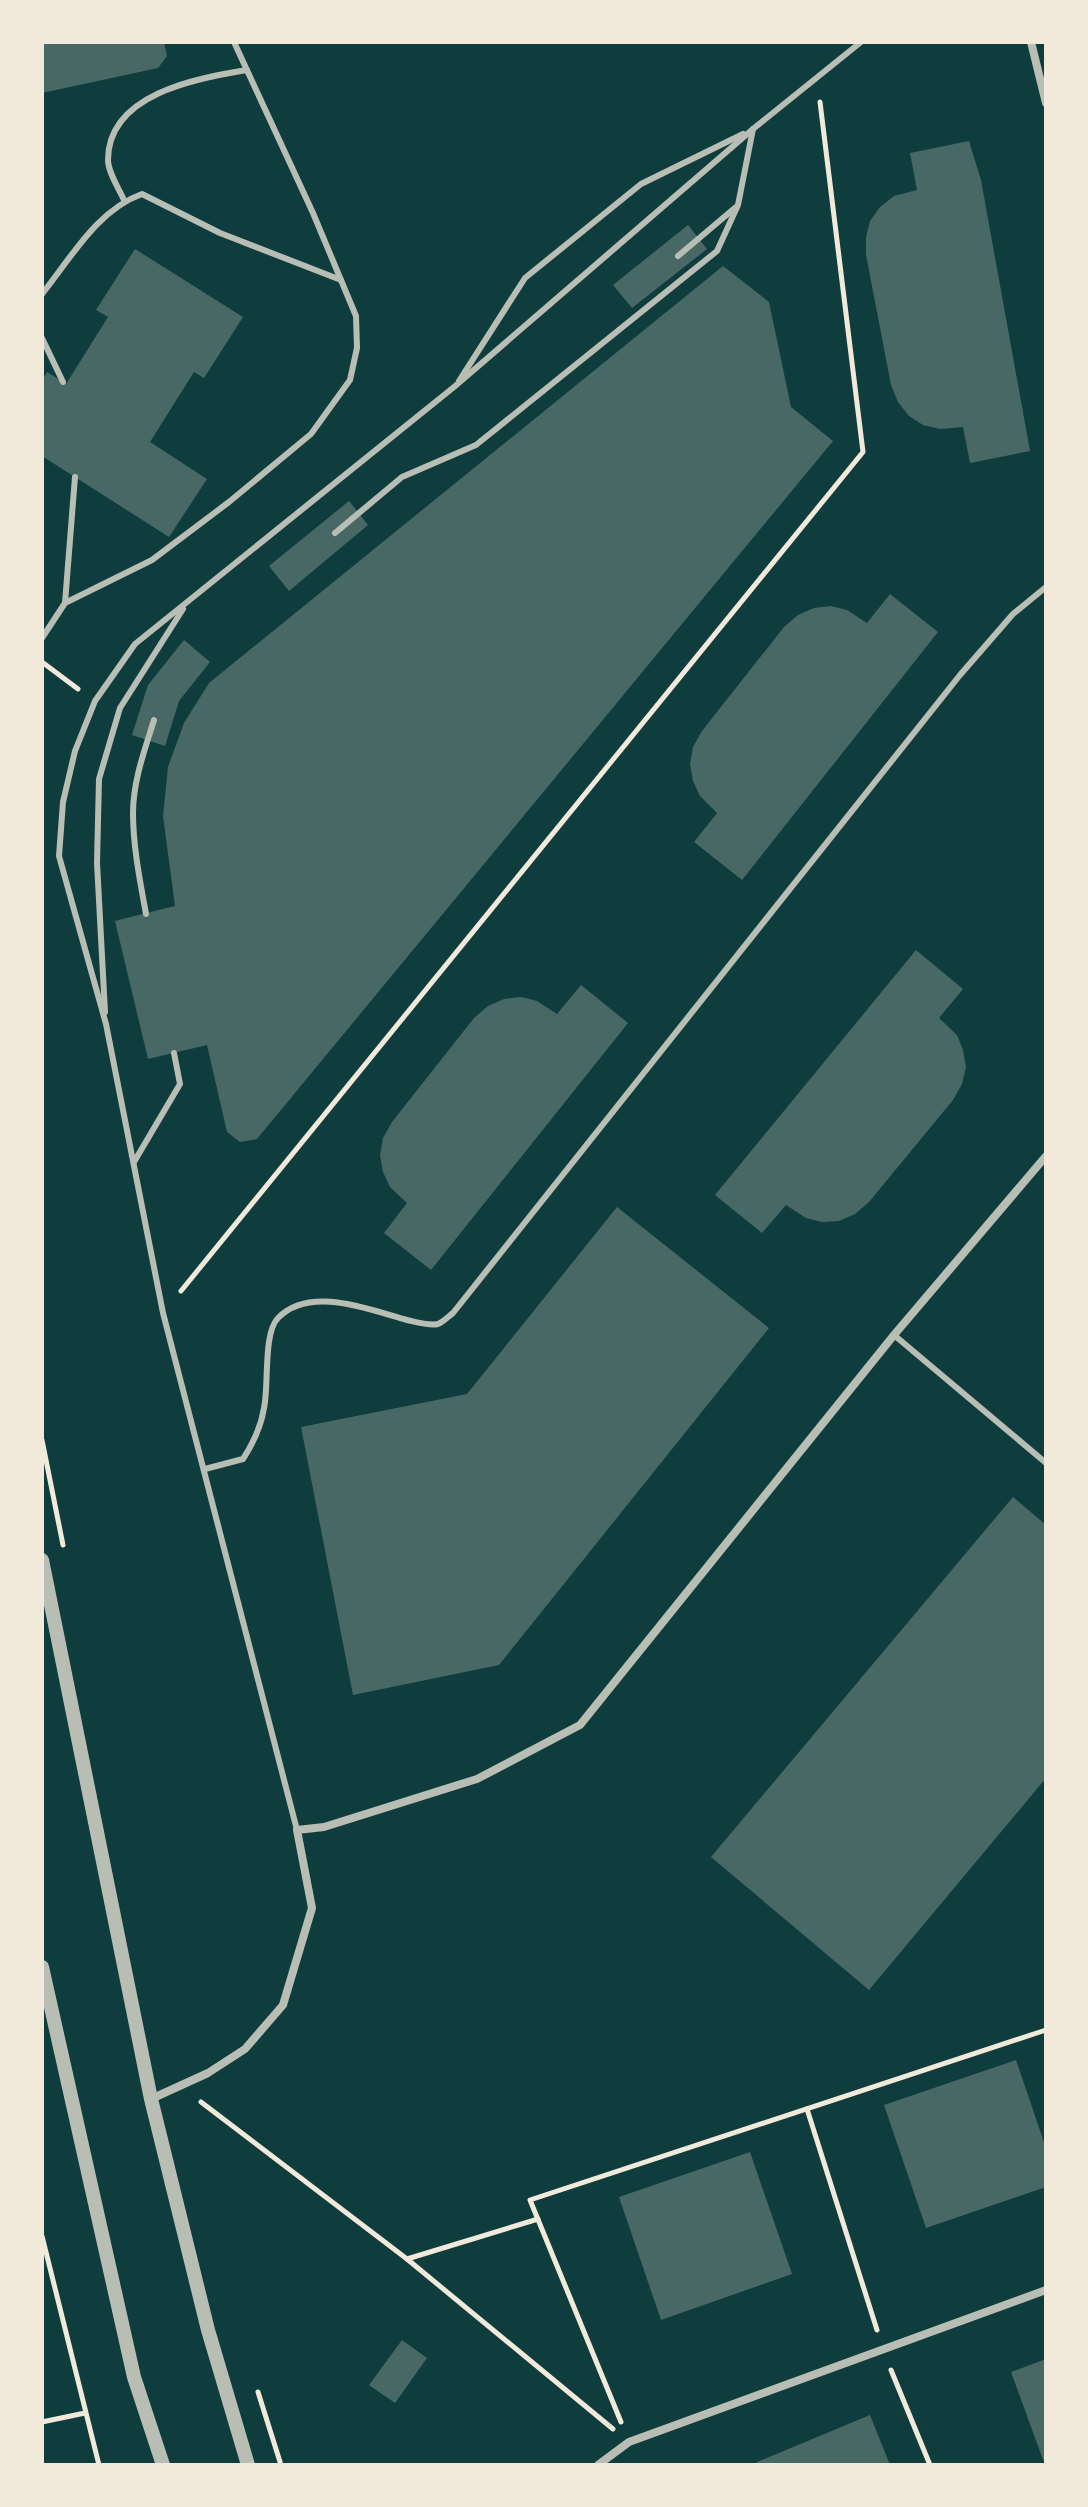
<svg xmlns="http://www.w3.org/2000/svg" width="1088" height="2507" font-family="Rubik,sans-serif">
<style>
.building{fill:#486865}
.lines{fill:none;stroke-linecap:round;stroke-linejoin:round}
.path{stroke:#f1e9da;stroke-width:5}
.service{stroke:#b8beb3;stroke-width:6}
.minor{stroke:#b8beb3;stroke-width:8}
.tertiary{stroke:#b8beb3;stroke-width:14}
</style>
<rect width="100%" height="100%" fill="#0f3d3e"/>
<g class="building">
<path d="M42,42H164L167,56L158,68L42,93Z"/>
<path d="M969,141L981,180L1030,451L970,463L963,427L940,429L923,425L909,416L898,402L891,385L866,255V237L870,221L880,207L894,196L917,190L910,153Z"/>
<path d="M688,225L707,249L632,308L613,285Z"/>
<path d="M135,249L243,317L204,378L194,372L150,442L207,479L169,537L42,456V381L47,372L66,384L108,317L96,310Z"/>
<path d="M723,266L769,302L791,407L833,441L257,1139L240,1142L227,1132L207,1045L148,1059L115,921L175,906L163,816L168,767L184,723L209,683Z"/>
<path d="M349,501L368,525L289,591L269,566Z"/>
<path d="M890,594L938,632L742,880L694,842L717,813L700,796L693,781L690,764L693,747L702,731L784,627L798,615L814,608L831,606L847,610L867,623Z"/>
<path d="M184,640L210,662L179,701L165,746L132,735L148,685Z"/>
<path d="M916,950L963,989L939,1018L957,1035L963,1050L966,1067L962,1084L953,1100L869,1202L855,1214L839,1221L822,1222L806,1218L786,1205L762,1233L715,1195Z"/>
<path d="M581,985L628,1023L431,1270L384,1233L407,1203L390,1187L383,1172L380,1155L383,1138L392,1122L474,1018L488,1006L504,999L521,997L537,1001L557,1014Z"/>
<path d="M617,1207L769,1328L499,1665L353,1695L301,1427L467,1394Z"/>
<path d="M1013,1497L1046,1525V1778L869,1990L711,1857Z"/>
<path d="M1016,2060L1046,2148V2187L926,2228L884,2105Z"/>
<path d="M750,2152L792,2274L661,2320L619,2197Z"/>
<path d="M402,2340L427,2358L395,2403L369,2385Z"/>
<path d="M1046,2359V2465H1045L1011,2372Z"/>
<path d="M870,2415L890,2465H758L757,2462Z"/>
</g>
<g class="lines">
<g class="path">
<path d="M42,662L78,689"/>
<path d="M181,1291L863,452L820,102"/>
<path d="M42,1440L63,1545"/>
<path d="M201,2102L407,2259"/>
<path d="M807,2109L877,2330"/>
<path d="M538,2219L407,2259L613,2429"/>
<path d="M42,2236L99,2465"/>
<path d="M891,2370L930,2465"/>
<path d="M258,2392L281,2465"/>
<path d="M42,2422L85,2413"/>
<path d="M621,2422L530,2200L1046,2030"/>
</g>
<g class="service">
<path d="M124,200C119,189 108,172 108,160C108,94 197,78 247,70"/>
<path d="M678,256L736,207"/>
<path d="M42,294C71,258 97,210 142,194L220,233L341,280"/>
<path d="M42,338L63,382"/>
<path d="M459,381L525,278L641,184L743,134"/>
<path d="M335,533L402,477L476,445L717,251L738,205L753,129"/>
<path d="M65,603L152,560L229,502L311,434L350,380L357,348L356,316L313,213L234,42"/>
<path d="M42,638L65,603L75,477"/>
<path d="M146,914C140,881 133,846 133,813C133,781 145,749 154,720"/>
<path d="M105,1012L97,863L99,779L120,708L183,609"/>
<path d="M134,1162L180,1084L174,1053"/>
<path d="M894,1335L1046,1463"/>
<path d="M205,1469L243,1459C254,1442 261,1427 264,1408C269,1386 263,1333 278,1318C310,1285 370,1310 407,1320C416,1322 429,1326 438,1324C443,1322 449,1316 453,1313L960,675L1013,614L1046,587"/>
<path d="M297,1830L163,1313L106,1024L59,856L63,802L75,751L95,701L135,644L454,387L753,129L861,42"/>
</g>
<g class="minor">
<path d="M1031,42L1046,103"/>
<path d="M151,2099L208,2073L245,2049L283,2005L312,1908L297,1830L324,1827L477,1779L580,1725L894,1335L1046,1156"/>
<path d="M598,2465L629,2442L1046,2290"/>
</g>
<g class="tertiary">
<path d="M42,1560L151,2099L208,2330L248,2465"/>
<path d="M42,1967L134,2377L163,2465"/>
</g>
</g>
<rect width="1088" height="2507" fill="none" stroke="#f1e9da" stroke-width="88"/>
</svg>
